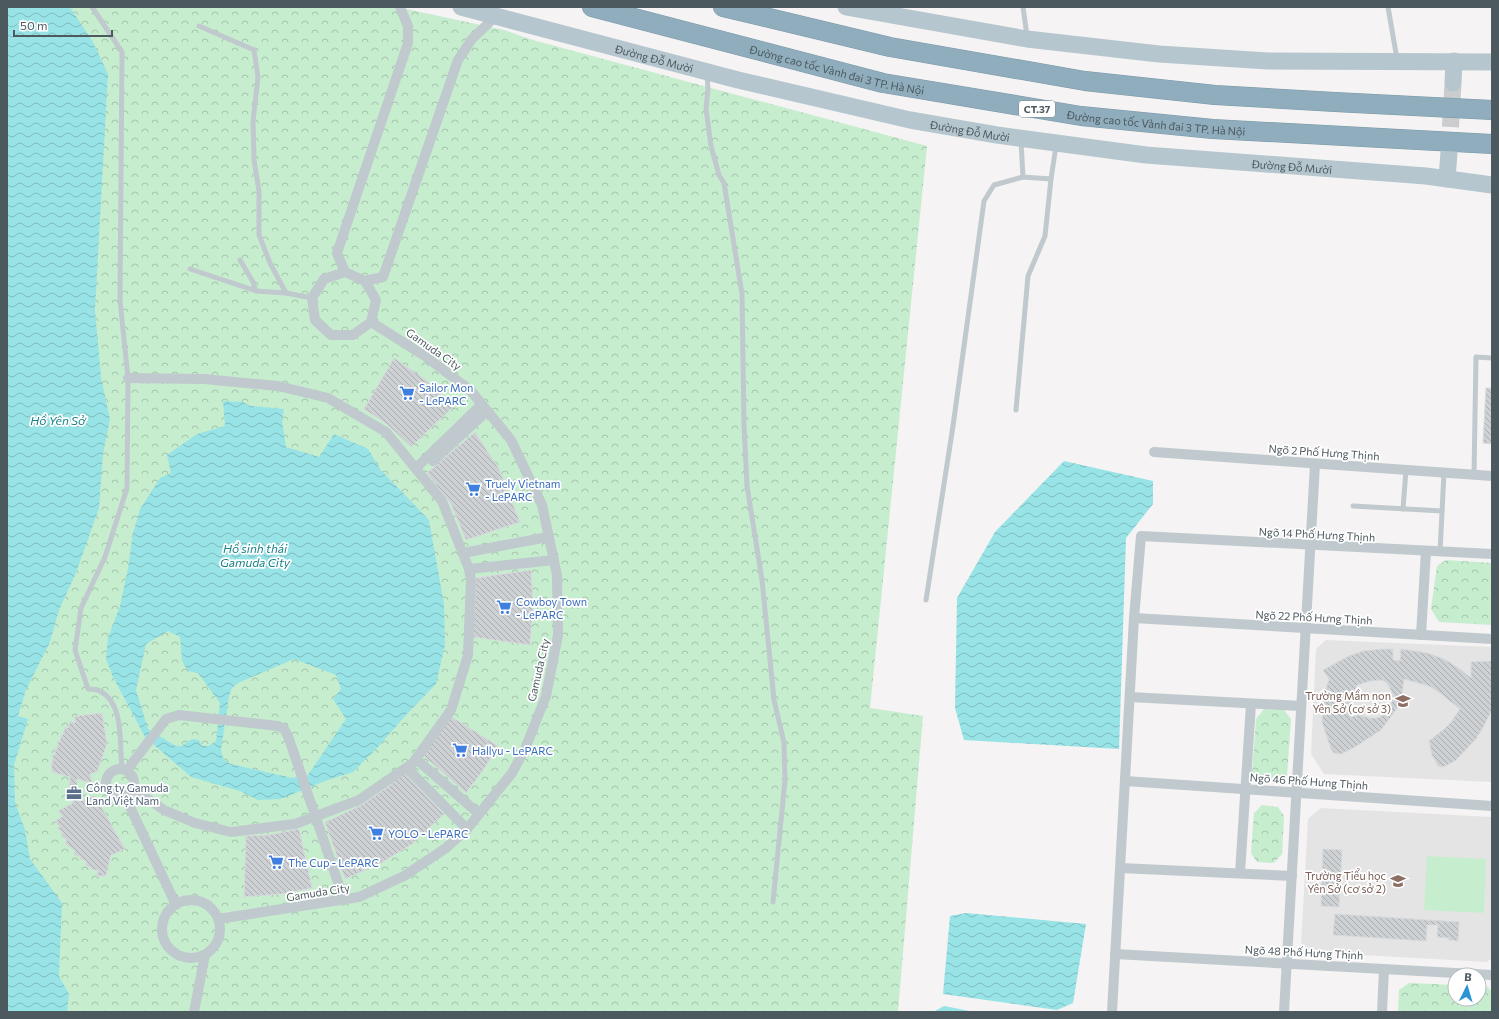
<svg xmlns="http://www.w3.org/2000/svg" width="1499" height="1019" font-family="Commissioner,sans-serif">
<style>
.education{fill:#e5e4e4}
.park{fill:url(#park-crowns)}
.pitch{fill:#c7edcf}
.water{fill:url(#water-waves);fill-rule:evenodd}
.building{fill:url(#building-back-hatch);stroke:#d7dadd;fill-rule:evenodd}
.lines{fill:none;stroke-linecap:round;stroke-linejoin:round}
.primary-tunnel{stroke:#cbccce;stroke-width:17;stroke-dasharray:17 8;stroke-linecap:butt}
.highway-casing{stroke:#7a98a8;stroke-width:20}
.lane{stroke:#c0c9cd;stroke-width:5}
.street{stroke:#c0c9cd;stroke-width:10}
.primary{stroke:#b5c6ce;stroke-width:17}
.highway{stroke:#8fadbc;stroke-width:19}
.labels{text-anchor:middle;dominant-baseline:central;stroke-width:3.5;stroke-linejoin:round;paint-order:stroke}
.shield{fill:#fff;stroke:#828b8f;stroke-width:1}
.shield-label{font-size:10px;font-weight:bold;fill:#4c595f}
.street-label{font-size:11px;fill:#4c595f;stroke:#fff}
.shop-label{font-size:11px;fill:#366cbe;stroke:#fff;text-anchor:start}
.education-label{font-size:11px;fill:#785e54;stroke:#fff;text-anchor:end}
.service-label{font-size:11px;fill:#4e5e75;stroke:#fff;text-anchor:start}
.water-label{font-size:12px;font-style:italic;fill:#188287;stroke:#fff}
</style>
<defs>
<pattern id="park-crowns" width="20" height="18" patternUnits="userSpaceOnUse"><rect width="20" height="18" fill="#c7edcf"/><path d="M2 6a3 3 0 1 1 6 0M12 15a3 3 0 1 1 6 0" fill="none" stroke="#a4c3ab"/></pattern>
<pattern id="water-waves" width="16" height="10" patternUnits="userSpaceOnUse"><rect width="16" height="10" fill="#98e3e6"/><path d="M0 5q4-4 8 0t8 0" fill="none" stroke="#7ebbbe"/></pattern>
<pattern id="building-back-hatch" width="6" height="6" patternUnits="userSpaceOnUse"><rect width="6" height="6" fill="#cdd1d4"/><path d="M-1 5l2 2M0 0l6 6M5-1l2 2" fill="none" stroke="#a9adaf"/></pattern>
</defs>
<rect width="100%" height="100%" fill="#f5f3f3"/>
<g class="education">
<path d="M1326,640L1492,647V782L1324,774L1311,754L1316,649Z"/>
<path d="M1321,808L1492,817V958L1487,962L1308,952L1301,944L1308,819Z"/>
</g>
<g class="park">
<path d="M7,7H397L504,30L533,40L927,146L870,708L923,716L898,1012H7Z"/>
<path d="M1446,560L1492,563V625L1439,622L1431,609L1437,566Z"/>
<path d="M1264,709L1284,710L1291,719L1287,776L1280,783L1259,782L1252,773L1256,719Z"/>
<path d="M1262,805L1278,807L1284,816L1282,854L1274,863L1257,862L1251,853L1254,813Z"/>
<path d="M1409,983L1455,985V999H1479V986L1487,987L1492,991V1012H1398L1399,990Z"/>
</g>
<path class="pitch" d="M1427,856L1486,859L1484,913L1424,910Z"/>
<g class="water">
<path d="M7,7H70L93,42L108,74L95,310L101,377L110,419L103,454L99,508L76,573L59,610L50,642L26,690L18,716L28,719L14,765L15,802L25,830L30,859L62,903L59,976L69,994L67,1012H7Z"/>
<path d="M223,401L243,402L250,406L284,409L282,421L286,447L319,457L334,434L368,449L380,469L429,520L444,604L445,645L436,684L406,715L377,748L353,772L325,781L281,799L258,800L240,791L191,777L145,737L113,677L106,659L108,638L120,606L128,568L133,533L140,509L160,478L171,473L167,455L197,434L225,426ZM168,631L180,637L182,661L188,671L198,673L220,703L216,741L209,746H202L199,740L192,739L181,746H176L148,729L136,690L146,644ZM294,659L336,675L341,689L333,699L346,719L308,775L292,778L231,764C225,761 222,758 221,750L229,696L232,688L238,683Z"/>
<path d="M1064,461L1153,481V504L1126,538L1119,749L964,740L955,708L957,598L995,532Z"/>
<path d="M966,913L1086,924L1073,1003L1057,1010L943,994L950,916Z"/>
<path d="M944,1006L975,1012H933Z"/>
</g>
<g class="building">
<path d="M394,358L426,380L454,406L411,447L388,425L364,409Z"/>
<path d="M1486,388H1492V444L1483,443Z"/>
<path d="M475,432L499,469L520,522L466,540L451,504L427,473Z"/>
<path d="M531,570L533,606L530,645L473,637L476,578Z"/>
<path d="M1383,649H1393V660L1400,661L1401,649L1427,653L1444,659L1460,669L1471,678V662L1492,661V709L1486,722L1476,739L1455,761L1443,767L1438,766L1432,755L1429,741L1443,730L1452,721L1460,709L1440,693L1429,686L1404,679L1402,695L1398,707L1381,730L1355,747L1341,754L1334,753L1331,749L1322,722L1324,694L1329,679L1323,670L1349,656L1363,651ZM1382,680L1387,683L1393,694V699L1387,711L1382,716L1377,718H1370L1358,715L1351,717V704L1357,685L1370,681Z"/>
<path d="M102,713L107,744L97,772L90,774L92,783L77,779V790L80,801L95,796L125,849L111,855L106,876H96L99,871L91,869L92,868L86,865V861L80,859L81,857L74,855L75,851L65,843L67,840L61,836L63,833L57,828L60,827L55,821L63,816L58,811L73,803L69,790L70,777L52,772L51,762H53L52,755H55V748L57,749L58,741L60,742L61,735H63L65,727L68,728L70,721L75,723V716Z"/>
<path d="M450,716L498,746L484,769L466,793L422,754Z"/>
<path d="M404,772L444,814L412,844L381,863L345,879L325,822L360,806L391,785Z"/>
<path d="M299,829L312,888L281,894L244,897L246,836L269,835Z"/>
<path d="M1323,849L1342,850L1339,907L1321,906Z"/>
<path d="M1335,914L1459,922L1458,941L1449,940V938L1437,937L1438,925H1427L1426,941L1333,935Z"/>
</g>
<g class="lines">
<path class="primary-tunnel" d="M1449,152L1453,83"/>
<g class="highway-casing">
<g id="highway">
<path id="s2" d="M592,7L883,83L1081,116L1213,129L1492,144"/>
<path d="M723,7L890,47L1085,81L1215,95L1335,102L1492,110"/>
</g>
</g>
<g class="lane">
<path d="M92,7L122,52L120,300L128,378L127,488L105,557L81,608L75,650L88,689C92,689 97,689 100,691C125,704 119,745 122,769"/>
<path d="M1023,7L1027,36"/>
<path d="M1388,7L1397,59"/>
<path d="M199,26L254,50L258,77L253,121L254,160L259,191V235L270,263L286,293"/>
<path d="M707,75L708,89L706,109L711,146L719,175L724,183L742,294L744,424L747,486L762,580L774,700L784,743L785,780L773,902"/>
<path d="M1021,141L1023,177"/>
<path d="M240,260L253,282L256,291L286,293L312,298"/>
<path d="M190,269L256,291"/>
<path d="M1016,410L1028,276L1045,236L1051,179L1056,146"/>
<path d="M1474,475L1476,357L1492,358"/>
<path d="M1353,506L1442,511"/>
<path d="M1403,509L1406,470"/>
<path d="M1440,552L1444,473"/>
<path d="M926,600L953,426L984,201L994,185L1023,177L1051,179"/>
</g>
<g class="street">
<path d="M345,272L337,253L408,43V26L400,7"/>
<path d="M345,272L365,281L376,300L371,322L353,335H331L315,320L312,298L324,279Z"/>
<path d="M365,281L383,277L458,60L472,39L496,16"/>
<path d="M128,378L204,379L278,386L328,398L386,432L442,501L469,569L471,580L468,655L451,710L413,763L359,800L295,824L231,832L195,823L164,810L134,789"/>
<path d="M1154,452L1492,476"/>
<path d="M433,461L487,411"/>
<path d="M416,468L482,404"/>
<path d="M463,553L548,537"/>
<path d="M469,569L554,560"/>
<path d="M1134,618L1492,639"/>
<path d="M1421,635L1426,551"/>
<path d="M1130,697L1301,706"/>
<path d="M416,759L479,814"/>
<path d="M407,768L467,829"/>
<circle cx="120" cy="783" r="14"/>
<path d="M127,770L166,719L179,715L278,726L284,729L288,736L344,900"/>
<path d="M1125,781L1492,806"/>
<path d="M125,796L176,905"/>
<path d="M1120,868L1292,876"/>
<path d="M1240,873L1251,704"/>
<circle cx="191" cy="929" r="29"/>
<path d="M218,919L359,897L404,876L446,848L467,829L512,773L525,749L546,696L558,635L557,575L542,505L511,440L471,391L425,356L371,322"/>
<path d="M1115,954L1492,975"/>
<path d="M194,1012L205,955"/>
<path d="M1112,1012L1134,618L1141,536L1492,554"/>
<path d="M1284,1012L1315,464"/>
<path d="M1382,1012L1384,969"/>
</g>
<g class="primary">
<path id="s1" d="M461,7L738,80L910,120L997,135L1146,155L1426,176L1492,185"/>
<path d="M846,7L1027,39L1159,54L1268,61L1492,62"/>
<path d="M1453,83L1454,61"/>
<path d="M1447,179L1449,152"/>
</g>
<use href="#highway" class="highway"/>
</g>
<defs>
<g id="supermarket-bare" transform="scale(1.2)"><path d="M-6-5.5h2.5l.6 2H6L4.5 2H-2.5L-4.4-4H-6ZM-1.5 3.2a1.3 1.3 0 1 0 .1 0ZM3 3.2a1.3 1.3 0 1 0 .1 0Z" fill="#3f7fe0" stroke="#fff" stroke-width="2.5" paint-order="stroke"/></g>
<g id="school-bare" transform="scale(1.2)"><path d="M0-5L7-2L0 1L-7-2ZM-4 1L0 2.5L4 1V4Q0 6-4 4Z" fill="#8d6e63" stroke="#fff" stroke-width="2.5" paint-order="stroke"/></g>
<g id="office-bare" transform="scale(1.2)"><path d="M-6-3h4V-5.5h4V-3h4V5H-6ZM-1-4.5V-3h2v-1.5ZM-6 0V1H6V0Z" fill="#5c6f8a" stroke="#fff" stroke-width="2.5" paint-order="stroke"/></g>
</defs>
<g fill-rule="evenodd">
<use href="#supermarket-bare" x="407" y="393"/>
<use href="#supermarket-bare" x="473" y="489"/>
<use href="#supermarket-bare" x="504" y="607"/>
<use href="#school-bare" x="1403" y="701"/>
<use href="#supermarket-bare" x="460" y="750"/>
<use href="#office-bare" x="74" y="793"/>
<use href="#supermarket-bare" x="376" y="833"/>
<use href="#supermarket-bare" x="276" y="862"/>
<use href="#school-bare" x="1398" y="881"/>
</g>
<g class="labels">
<rect class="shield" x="1019" y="101" width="36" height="16" rx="3"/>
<g class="shield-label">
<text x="1037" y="109">CT.37</text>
</g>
<g class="street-label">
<text stroke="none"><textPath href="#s1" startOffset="200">Đường Đỗ Mười</textPath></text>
<text stroke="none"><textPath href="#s2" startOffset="253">Đường cao tốc Vành đai 3 TP. Hà Nội</textPath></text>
<text stroke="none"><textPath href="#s2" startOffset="577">Đường cao tốc Vành đai 3 TP. Hà Nội</textPath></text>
<text stroke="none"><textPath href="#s1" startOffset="524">Đường Đỗ Mười</textPath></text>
<text stroke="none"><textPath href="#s1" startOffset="848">Đường Đỗ Mười</textPath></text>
<text transform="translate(434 349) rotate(35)">Gamuda City</text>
<text transform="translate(1324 452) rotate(4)">Ngõ 2 Phố Hưng Thịnh</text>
<text transform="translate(1317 534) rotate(3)">Ngõ 14 Phố Hưng Thịnh</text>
<text transform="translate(1314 617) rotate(3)">Ngõ 22 Phố Hưng Thịnh</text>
<text transform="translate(538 670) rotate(-77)">Gamuda City</text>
<text transform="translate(1309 781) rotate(4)">Ngõ 46 Phố Hưng Thịnh</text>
<text transform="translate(318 892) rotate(-9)">Gamuda City</text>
<text transform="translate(1304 952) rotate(3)">Ngõ 48 Phố Hưng Thịnh</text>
</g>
<g class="shop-label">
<text x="419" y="387">Sailor Mon<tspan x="419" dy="13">- LePARC</tspan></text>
<text x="485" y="483">Truely Vietnam<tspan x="485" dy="13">- LePARC</tspan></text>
<text x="516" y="601">Cowboy Town<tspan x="516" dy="13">- LePARC</tspan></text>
<text x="472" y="750">Hallyu - LePARC</text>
<text x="388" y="833">YOLO - LePARC</text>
<text x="288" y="862">The Cup - LePARC</text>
</g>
<g class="education-label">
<text x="1391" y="695">Trường Mầm non<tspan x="1391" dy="13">Yên Sở (cơ sở 3)</tspan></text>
<text x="1386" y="875">Trường Tiểu học<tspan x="1386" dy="13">Yên Sở (cơ sở 2)</tspan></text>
</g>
<g class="service-label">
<text x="86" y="787">Công ty Gamuda<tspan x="86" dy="13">Land Việt Nam</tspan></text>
</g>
<g class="water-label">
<text x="58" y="420">Hồ Yên Sở</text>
<text x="255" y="548">Hồ sinh thái<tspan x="255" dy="14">Gamuda City</tspan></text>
</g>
</g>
<rect width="1499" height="1019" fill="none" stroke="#4c595f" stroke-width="16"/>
<g transform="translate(1467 987) rotate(5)"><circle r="19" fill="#ffffff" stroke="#b7bdbf"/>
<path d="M0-3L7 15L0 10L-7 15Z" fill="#2c93d6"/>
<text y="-6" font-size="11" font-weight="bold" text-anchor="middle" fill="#4c595f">B</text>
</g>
<path d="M14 30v6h98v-6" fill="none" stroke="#4c595f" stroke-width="2"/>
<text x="20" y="30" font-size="12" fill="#4c595f" stroke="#ffffff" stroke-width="3" paint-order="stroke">50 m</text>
</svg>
